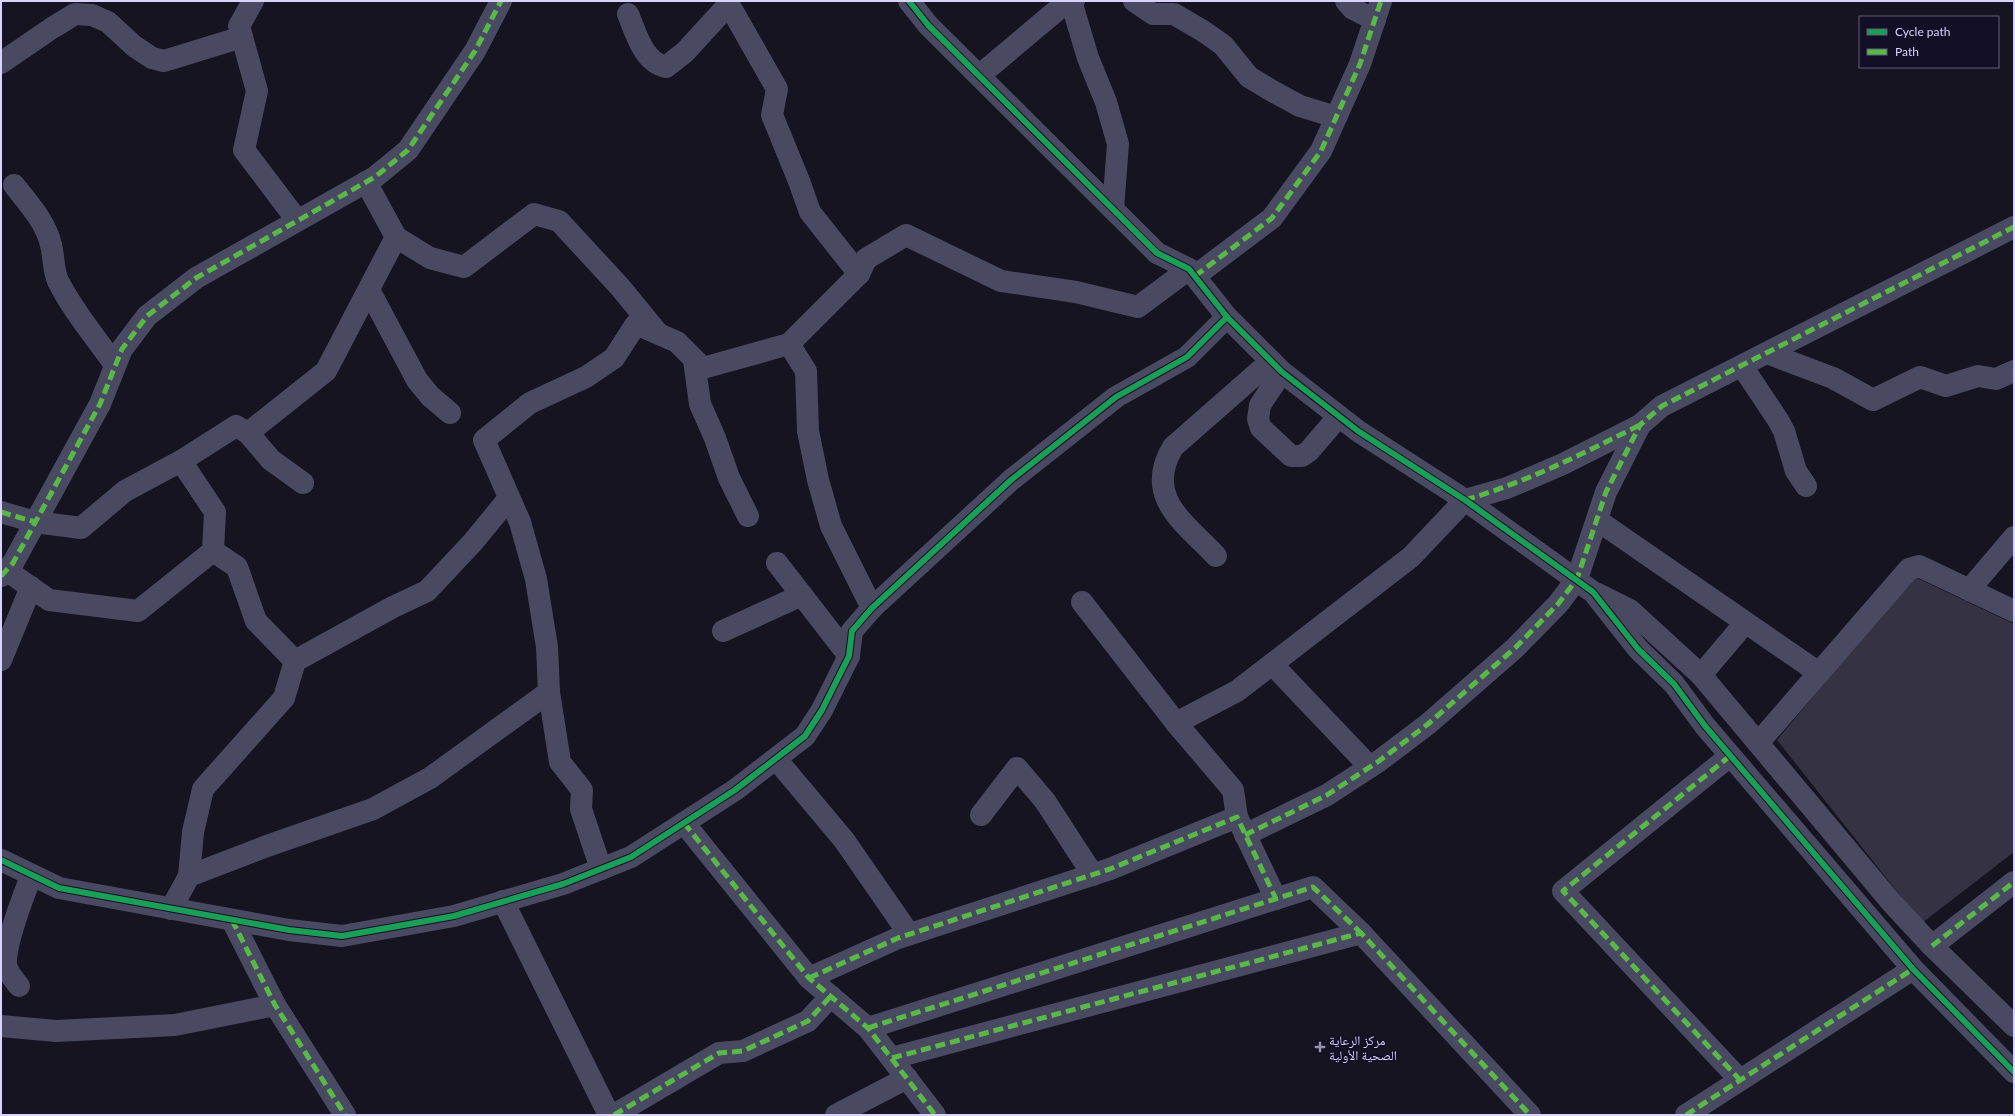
<svg xmlns="http://www.w3.org/2000/svg" width="2015" height="1116" font-family="Lato,'Noto Naskh Arabic',sans-serif">
<style>
.building{fill:#343243}
.lines{fill:none;stroke-linecap:round;stroke-linejoin:round}
.minor{stroke:#4a4962;stroke-width:22}
.quiet{stroke:#58b947;stroke-width:5;stroke-dasharray:10 5;stroke-linecap:butt}
.cycleway-casing{stroke:#130f26;stroke-width:8}
.cycleway{stroke:#1a9f57;stroke-width:6}
.poi-dot{fill:#9591b1;stroke:#130f26;stroke-width:1.5}
.labels{text-anchor:middle;dominant-baseline:central;stroke-width:3;stroke-linejoin:round;paint-order:stroke}
.poi-label{font-size:13px;fill:#d9d4ff;stroke:#130f26;text-anchor:start}
</style>
<rect width="100%" height="100%" fill="#161421"/>
<path class="building" d="M1913,576L2014,624V852L1922,923L1777,740Z"/>
<g class="lines">
<g class="minor">
<path d="M253,1L239,26L257,91L244,150L297,220"/>
<path d="M727,1L777,89L772,115L799,181L810,212L859,274"/>
<path d="M909,1L928,25L1157,253L1189,269L1227,317L1282,372L1358,431L1465,500L1593,592L1638,649L1674,684L1705,726L1913,969L2014,1072"/>
<path d="M1071,1L1088,58L1106,102L1118,144L1113,209"/>
<path d="M1134,1L1153,14H1174L1203,31L1223,45L1249,77L1274,92L1300,106L1336,117"/>
<path d="M1346,1L1353,9L1375,20"/>
<path d="M628,14C636,33 643,62 666,67L685,52L729,4"/>
<path d="M1,63L52,28L75,14L92,15L108,22L134,46L152,58L164,61L242,37"/>
<path d="M980,75L1062,6L1074,1"/>
<path d="M14,185C28,203 46,222 51,245C54,257 53,269 58,281C73,311 96,338 115,365"/>
<path d="M396,237L430,258L464,267L534,214L559,221L620,287L656,331"/>
<path d="M1195,276L1272,218L1321,151L1360,64L1381,1"/>
<path d="M369,290L417,380L430,396L450,413"/>
<path d="M789,344L859,274L866,259L906,235L1001,281L1076,292L1138,307L1189,269"/>
<path d="M1767,353L1833,378L1873,400L1920,377L1946,386L1978,376L1996,379L2014,371"/>
<path d="M694,360L700,404L715,438L729,478L748,516"/>
<path d="M1742,366L1778,420L1784,431L1796,471L1806,486"/>
<path d="M1282,372L1260,405L1258,419L1261,428L1291,456H1302L1309,451L1339,416"/>
<path d="M248,433L271,460L303,483"/>
<path d="M1,512L35,522L81,528L125,491L181,461L236,426L248,433L326,371L396,237L366,182"/>
<path d="M1597,520L1819,673"/>
<path d="M213,551L237,567L256,621L295,661"/>
<path d="M1216,556C1185,523 1143,497 1173,447L1271,361"/>
<path d="M777,563L849,656"/>
<path d="M6,570L49,600L138,611L213,551L215,512L181,461"/>
<path d="M1,576L13,563L100,404L122,349L147,316L196,278L375,177L408,150L475,51L501,1"/>
<path d="M1969,590L2014,537"/>
<path d="M1598,594L1630,610L1701,675L1892,903L1932,946L2014,1026"/>
<path d="M1082,602L1176,723"/>
<path d="M723,631L802,595"/>
<path d="M1,660L31,587"/>
<path d="M1272,664L1370,767"/>
<path d="M1701,675L1745,623"/>
<path d="M1759,742L1909,569L1919,566L2014,611"/>
<path d="M1730,756L1563,891L1740,1080"/>
<path d="M776,759L844,840L909,934"/>
<path d="M981,815L1017,768L1045,801L1093,875"/>
<path d="M1237,817L1233,790L1176,723L1237,691L1411,557L1465,500L1507,488L1563,464L1640,425"/>
<path d="M684,823L809,978L868,1028L935,1115"/>
<path d="M1245,835L1327,795L1379,761L1428,724L1515,648L1558,604L1577,579L1606,492L1640,425L1662,406L2014,227"/>
<path d="M1,860L59,888L289,930L342,936L454,916L563,884L631,857L735,790L805,736L822,710L849,656L852,631L872,608L1011,480L1116,397L1187,357L1227,317"/>
<path d="M601,869L581,809L582,790L560,762L549,692L547,647L536,579L520,522L484,440L530,403L586,377L614,358L636,324L677,342L703,368L789,344L806,371L808,431L818,480L831,526L872,608"/>
<path d="M189,876L193,832L203,789L284,698L295,661L393,607L427,591L473,542L509,498"/>
<path d="M503,901L609,1115"/>
<path d="M171,909L189,876L267,846L373,809L430,778L549,692"/>
<path d="M232,920L275,1005L345,1115"/>
<path d="M1932,946L2014,882"/>
<path d="M809,978L898,938L1110,869L1237,817L1276,899"/>
<path d="M19,986C15,981 9,974 7,968C1,953 25,891 32,875"/>
<path d="M1,1026L56,1031L175,1025L275,1005"/>
<path d="M868,1028L1313,887L1361,933"/>
<path d="M892,1058L1361,933L1530,1115"/>
<path d="M614,1115L719,1053L743,1051L808,1021L831,996"/>
<path d="M836,1115L907,1078"/>
<path d="M1686,1115L1913,969"/>
</g>
<g class="quiet">
<path d="M1195,276L1272,218L1321,151L1360,64L1381,1"/>
<path d="M1465,500C1529,481 1580,455 1640,425"/>
<path d="M1,512L35,522"/>
<path d="M1,576L13,563L100,404L122,349L147,316L196,278L375,177L408,150L475,51L501,1"/>
<path d="M1730,756L1563,891L1740,1080"/>
<path d="M684,823L809,978L868,1028L935,1115"/>
<path d="M1245,835L1327,795L1379,761L1428,724L1515,648L1558,604L1577,579L1606,492L1640,425L1662,406L2014,227"/>
<path d="M232,920L275,1005L345,1115"/>
<path d="M1932,946L2014,882"/>
<path d="M809,978L898,938L1110,869L1237,817L1276,899"/>
<path d="M868,1028L1313,887L1361,933"/>
<path d="M892,1058L1361,933L1530,1115"/>
<path d="M614,1115L719,1053L743,1051L808,1021L831,996"/>
<path d="M1686,1115L1913,969"/>
</g>
<g class="cycleway-casing">
<g id="cycleway">
<path d="M909,1L928,25L1157,253L1189,269L1227,317L1282,372L1358,431L1465,500L1593,592L1638,649L1674,684L1705,726L1913,969L2014,1072"/>
<path d="M1,860L59,888L289,930L342,936L454,916L563,884L631,857L735,790L805,736L822,710L849,656L852,631L872,608L1011,480L1116,397L1187,357L1227,317"/>
</g>
</g>
<use href="#cycleway" class="cycleway"/>
</g>
<path class="poi-dot" d="M1318 1041h4v4h4v4h-4v4h-4v-4h-4v-4h4z"/>
<g class="labels">
<g class="poi-label">
<text x="1329" y="1040">مركز الرعاية<tspan x="1329" dy="15">الصحية الأولية</tspan></text>
</g>
</g>
<rect width="2015" height="1116" fill="none" stroke="#d9d4ff" stroke-width="4"/>
<rect x="1859" y="16" width="140" height="52" fill="#130f26" stroke="#625e7d"/>
<rect x="1867" y="29" width="20" height="6" fill="#1a9f57" stroke="#625e7d"/>
<text x="1895" y="36" font-size="12" fill="#d9d4ff">Cycle path</text>
<rect x="1867" y="49" width="20" height="6" fill="#58b947" stroke="#625e7d"/>
<text x="1895" y="56" font-size="12" fill="#d9d4ff">Path</text>
</svg>
